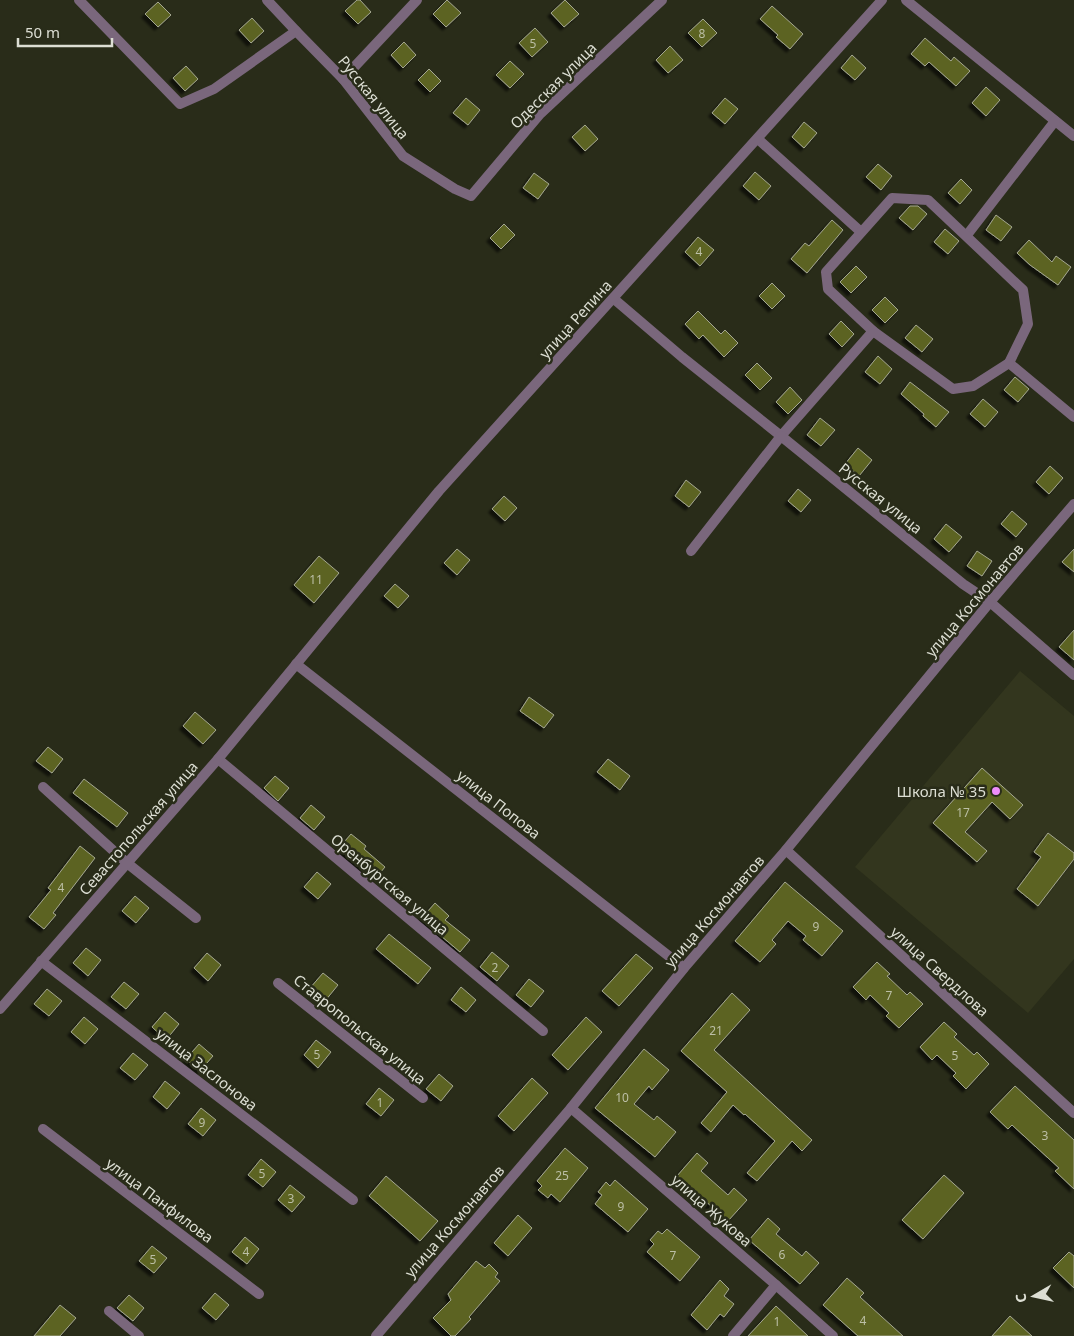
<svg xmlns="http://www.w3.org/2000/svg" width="1074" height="1336" font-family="'Noto Sans',sans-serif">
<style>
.built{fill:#33361e}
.building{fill:#5c6321;stroke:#a4a791;filter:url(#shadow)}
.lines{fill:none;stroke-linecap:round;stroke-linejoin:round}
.street{stroke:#7a677c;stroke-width:10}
.poi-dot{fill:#ed8cfa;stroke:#292c19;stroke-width:2}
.labels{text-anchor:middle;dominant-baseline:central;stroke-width:5;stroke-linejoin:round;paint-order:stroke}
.number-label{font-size:12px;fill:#bcbfa6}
.street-label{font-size:15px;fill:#dcded3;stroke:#292c19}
.poi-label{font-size:15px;fill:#dcded3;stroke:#292c19;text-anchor:end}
</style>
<defs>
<filter id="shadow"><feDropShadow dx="-3.5" dy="3.5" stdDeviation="1" flood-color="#0009"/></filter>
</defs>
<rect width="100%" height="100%" fill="#292c19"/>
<path class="built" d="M1020,671L1074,716V959L1028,1013L855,867Z"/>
<g class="building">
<path d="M357,0H360L371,12L358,24L345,11Z"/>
<path d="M447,0L461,13L446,27L433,14Z"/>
<path d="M565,0L579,14L564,27L551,13Z"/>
<path d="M158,2L171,15L158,27L145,14Z"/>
<path d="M772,6L803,34L790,49L776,37L778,35L760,19Z"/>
<path d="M252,18L264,31L251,43L239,30Z"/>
<path d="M703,19L717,33L702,47L688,33Z"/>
<path d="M535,28L548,42L532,57L519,43Z"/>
<path d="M925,38L951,61L954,57L970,71L956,86L929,62L925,66L911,54Z"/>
<path d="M404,42L416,55L403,68L391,55Z"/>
<path d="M670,46L683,60L668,73L656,60Z"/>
<path d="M852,55L866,68L855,80L841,68Z"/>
<path d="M510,61L524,74L510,88L496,75Z"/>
<path d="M186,66L198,79L185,91L173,78Z"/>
<path d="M429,69L441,81L430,92L418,80Z"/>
<path d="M986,87L1000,100L986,116L972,103Z"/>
<path d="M466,98L480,110L468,125L453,113Z"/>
<path d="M725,98L738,109L725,124L712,113Z"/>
<path d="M804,122L817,133L804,148L792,137Z"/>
<path d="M585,125L598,139L585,151L572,137Z"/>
<path d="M878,164L892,176L881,190L866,177Z"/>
<path d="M755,172L771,186L759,200L743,186Z"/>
<path d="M534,173L549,184L538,199L523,188Z"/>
<path d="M961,179L972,190L960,204L948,193Z"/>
<path d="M910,206H918L927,214L913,230L899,218Z"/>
<path d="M996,215L1012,227L1001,241L986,230Z"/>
<path d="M832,220L843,230L807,273L791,259L805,243L809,246Z"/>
<path d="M504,224L515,235L501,249L490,238Z"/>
<path d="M945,229L959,241L948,254L934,242Z"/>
<path d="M698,237L714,250L700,266L685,252Z"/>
<path d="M1029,240L1052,262L1056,256L1071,267L1058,285L1030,265L1017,253Z"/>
<path d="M856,266L867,277L851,293L840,282Z"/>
<path d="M772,283L785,296L772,309L759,296Z"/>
<path d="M885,297L898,310L885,323L872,310Z"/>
<path d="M698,311L721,334L725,330L738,343L724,357L703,335L699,339L685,324Z"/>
<path d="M841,321L854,334L842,347L829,334Z"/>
<path d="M916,325L933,339L922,352L905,338Z"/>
<path d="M878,356L892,369L880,384L865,372Z"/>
<path d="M757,363L772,378L760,390L745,375Z"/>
<path d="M1015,377L1029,389L1018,402L1004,390Z"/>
<path d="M910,382L949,412L936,427L923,416L924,414L901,394Z"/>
<path d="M790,387L802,400L788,414L776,402Z"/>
<path d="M983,399L998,412L985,427L970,414Z"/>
<path d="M820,418L835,430L821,446L807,435Z"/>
<path d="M858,448L872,460L859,476L845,464Z"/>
<path d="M1050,466L1063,478L1049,494L1036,482Z"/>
<path d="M686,480L701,492L689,507L675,496Z"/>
<path d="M798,489L811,500L801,512L788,501Z"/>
<path d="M504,496L517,508L505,521L492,509Z"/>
<path d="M1012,511L1027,524L1016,537L1001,524Z"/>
<path d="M946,524L962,537L949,552L934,539Z"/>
<path d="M457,549L470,560L457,575L444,563Z"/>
<path d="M1074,549V572L1062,562Z"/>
<path d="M977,551L992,561L982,576L967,566Z"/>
<path d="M319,556L339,573L314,603L294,585Z"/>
<path d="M395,584L409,596L398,608L384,596Z"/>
<path d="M1074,630V660L1059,647Z"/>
<path d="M529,697L554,715L544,728L520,711Z"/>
<path d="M195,712L216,730L203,744L183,726Z"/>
<path d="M48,747L63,759L52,773L36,761Z"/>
<path d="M608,759L630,776L620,790L597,772Z"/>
<path d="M982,768L1023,805L1010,819L992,802L965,832L987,851L977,862L933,823Z"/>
<path d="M275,776L289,788L278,801L264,788Z"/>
<path d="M84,779L128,813L117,827L73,793Z"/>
<path d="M311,805L325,817L314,830L300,818Z"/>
<path d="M1048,833L1074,853V859L1038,906L1017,889L1041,857L1034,852Z"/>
<path d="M351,834L366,846L364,849L385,867L375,879L339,848Z"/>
<path d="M80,846L95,858L53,913L56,915L44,929L29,917L51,890L48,888Z"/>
<path d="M317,872L331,884L318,899L304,887Z"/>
<path d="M785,882L843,931L822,956L803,940L806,936L788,921L772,940L776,944L760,962L735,941Z"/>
<path d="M135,896L149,908L136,923L122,911Z"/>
<path d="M435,903L449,916L445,920L470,940L460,952L421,919Z"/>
<path d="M389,934L431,968L418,984L376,949Z"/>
<path d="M86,948L101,960L88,976L73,963Z"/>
<path d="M492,952L509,966L497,981L480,967Z"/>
<path d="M207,953L221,965L208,981L194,968Z"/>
<path d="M636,954L653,968L619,1006L602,991Z"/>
<path d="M877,962L890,974L887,976L907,995L910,992L923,1004L899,1028L886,1016L889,1013L870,995L866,1000L853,987Z"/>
<path d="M323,973L338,985L325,1001L310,988Z"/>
<path d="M529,979L544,991L531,1007L516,995Z"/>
<path d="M124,982L139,994L126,1009L111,997Z"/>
<path d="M461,987L476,1000L466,1012L451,1000Z"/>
<path d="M47,989L62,1001L49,1016L34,1004Z"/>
<path d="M732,993L750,1010L714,1050L812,1140L802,1151L792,1141L757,1181L747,1173L775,1141L745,1114L744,1115L733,1105L711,1132L701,1123L727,1092L681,1051Z"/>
<path d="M165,1012L179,1024L166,1040L152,1027Z"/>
<path d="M84,1017L98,1029L85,1044L71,1032Z"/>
<path d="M586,1017L602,1032L568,1070L552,1055Z"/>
<path d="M944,1022L957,1034L954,1037L974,1055L977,1052L989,1064L966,1089L953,1076L956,1073L937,1055L932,1060L920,1047Z"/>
<path d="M316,1040L331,1052L318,1068L304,1055Z"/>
<path d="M199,1044L213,1056L200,1071L186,1059Z"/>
<path d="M644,1049L669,1070L652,1090L649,1086L634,1104L654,1120L657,1116L676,1132L655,1157L595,1108Z"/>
<path d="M133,1053L148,1065L135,1080L120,1068Z"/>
<path d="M439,1074L453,1086L441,1101L426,1089Z"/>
<path d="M532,1078L548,1093L514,1131L498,1116Z"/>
<path d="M165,1081L180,1093L167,1109L153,1097Z"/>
<path d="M1015,1086L1074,1140V1189L1055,1171L1059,1168L1012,1125L1008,1129L990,1112Z"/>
<path d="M379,1088L394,1100L381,1116L366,1104Z"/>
<path d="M201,1108L216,1120L203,1136L188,1124Z"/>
<path d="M565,1148L588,1168L560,1202L551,1194L548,1198L538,1190L542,1186L537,1181Z"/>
<path d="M697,1153L708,1163L701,1171L728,1195L734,1188L747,1200L728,1221L677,1176Z"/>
<path d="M261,1159L276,1172L263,1187L248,1175Z"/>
<path d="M944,1175L964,1193L923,1239L902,1220Z"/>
<path d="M386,1176L438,1221L420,1241L369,1196Z"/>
<path d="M615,1180L648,1209L628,1232L595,1204L602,1195L598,1192L606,1182L610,1186Z"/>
<path d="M290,1185L305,1197L292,1212L278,1200Z"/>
<path d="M518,1215L532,1228L508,1256L494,1243Z"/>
<path d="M768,1218L780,1229L776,1234L802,1256L806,1251L819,1263L800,1284L749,1240Z"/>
<path d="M667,1229L700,1257L680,1281L647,1252L654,1244L650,1240L658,1231L662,1234Z"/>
<path d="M245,1237L259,1249L247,1264L232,1252Z"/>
<path d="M152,1246L167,1258L154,1273L139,1261Z"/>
<path d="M1069,1252L1074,1256V1288L1053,1268Z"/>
<path d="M476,1261L485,1268L489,1264L498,1273L495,1277L500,1281L469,1317L471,1319L455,1336H451L433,1318L451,1300L448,1294Z"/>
<path d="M847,1278L864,1293L860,1297L903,1336H858L823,1305Z"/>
<path d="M720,1280L729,1289L724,1296L734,1304L724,1317L720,1314L707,1330L691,1315Z"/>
<path d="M215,1293L229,1305L216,1320L202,1308Z"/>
<path d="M129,1295L144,1308L133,1321L117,1308Z"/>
<path d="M60,1305L76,1318L60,1336H34Z"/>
<path d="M776,1306L808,1336H748Z"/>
<path d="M1010,1316L1032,1336H992Z"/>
</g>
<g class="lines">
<g class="street">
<path d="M79,0L180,104L214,89L296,31"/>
<path d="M267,0L296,31L343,79L403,156L455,189L471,196L540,114L662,0"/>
<path d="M906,0L1074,136"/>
<path d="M343,79L417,0"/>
<path d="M758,139L861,232"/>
<path d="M967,235L1055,121"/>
<path d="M614,299L682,357L781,436L873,331L828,289L826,272L892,198L928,200L1023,290L1028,324L1009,363L1074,417"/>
<path d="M873,331L953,389L973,386L1009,363"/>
<path d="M691,551L781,436L963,584L990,602L1074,675"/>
<path d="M296,664L684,968"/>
<path d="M218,759L543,1031"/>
<path d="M43,787L127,863L196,918"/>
<path d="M786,850L1074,1113"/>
<path d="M41,961L353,1200"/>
<path d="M278,983L423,1098"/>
<path d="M0,1009L218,759L439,491L882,0"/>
<path d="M571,1108L776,1285L833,1336"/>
<path d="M43,1129L259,1294"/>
<path d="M109,1311L139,1336"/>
<path d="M376,1336L571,1108L684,968L786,850L990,602L1074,504"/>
<path d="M733,1336L776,1285"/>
</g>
</g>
<circle class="poi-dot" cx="996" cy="791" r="5"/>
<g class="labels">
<g class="number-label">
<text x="702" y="33">8</text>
<text x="533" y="43">5</text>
<text x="699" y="251">4</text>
<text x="316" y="579">11</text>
<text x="963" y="812">17</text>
<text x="61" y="887">4</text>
<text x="816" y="926">9</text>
<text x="495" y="967">2</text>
<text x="889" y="995">7</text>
<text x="716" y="1030">21</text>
<text x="317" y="1054">5</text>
<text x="955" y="1055">5</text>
<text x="622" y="1097">10</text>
<text x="380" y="1102">1</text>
<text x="202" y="1122">9</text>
<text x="1045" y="1135">3</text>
<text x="262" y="1173">5</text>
<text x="562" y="1175">25</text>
<text x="291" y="1198">3</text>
<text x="621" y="1206">9</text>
<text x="246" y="1251">4</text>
<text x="782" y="1254">6</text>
<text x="673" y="1255">7</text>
<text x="153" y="1259">5</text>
<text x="863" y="1320">4</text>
<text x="777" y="1321">1</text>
</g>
<g class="street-label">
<text transform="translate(553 85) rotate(-45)">Одесская улица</text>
<text transform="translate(374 97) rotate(51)">Русская улица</text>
<text transform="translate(575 319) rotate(-48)">улица Репина</text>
<text transform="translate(881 498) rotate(39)">Русская улица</text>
<text transform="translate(974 600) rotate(-50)">улица Космонавтов</text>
<text transform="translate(499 804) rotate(38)">улица Попова</text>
<text transform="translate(138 828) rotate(-49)">Севастопольская улица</text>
<text transform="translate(390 884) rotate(40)">Оренбургская улица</text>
<text transform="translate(714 911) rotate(-49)">улица Космонавтов</text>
<text transform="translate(940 971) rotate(42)">улица Свердлова</text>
<text transform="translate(360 1029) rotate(39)">Ставропольская улица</text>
<text transform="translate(207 1069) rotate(38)">улица Заслонова</text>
<text transform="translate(160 1200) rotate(37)">улица Панфилова</text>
<text transform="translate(712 1210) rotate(41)">улица Жукова</text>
<text transform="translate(454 1221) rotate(-49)">улица Космонавтов</text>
</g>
<g class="poi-label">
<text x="986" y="791">Школа № 35</text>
</g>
</g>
<g transform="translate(1034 1296) rotate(261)" stroke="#292c19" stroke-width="4" paint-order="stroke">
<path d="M0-4L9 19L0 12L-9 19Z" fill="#dcded3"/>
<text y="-8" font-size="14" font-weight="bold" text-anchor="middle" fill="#dcded3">С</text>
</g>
<path d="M18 38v8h94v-8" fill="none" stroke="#dcded3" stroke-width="2.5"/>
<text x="25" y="38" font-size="15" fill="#dcded3" stroke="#292c19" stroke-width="4" paint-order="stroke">50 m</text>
</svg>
